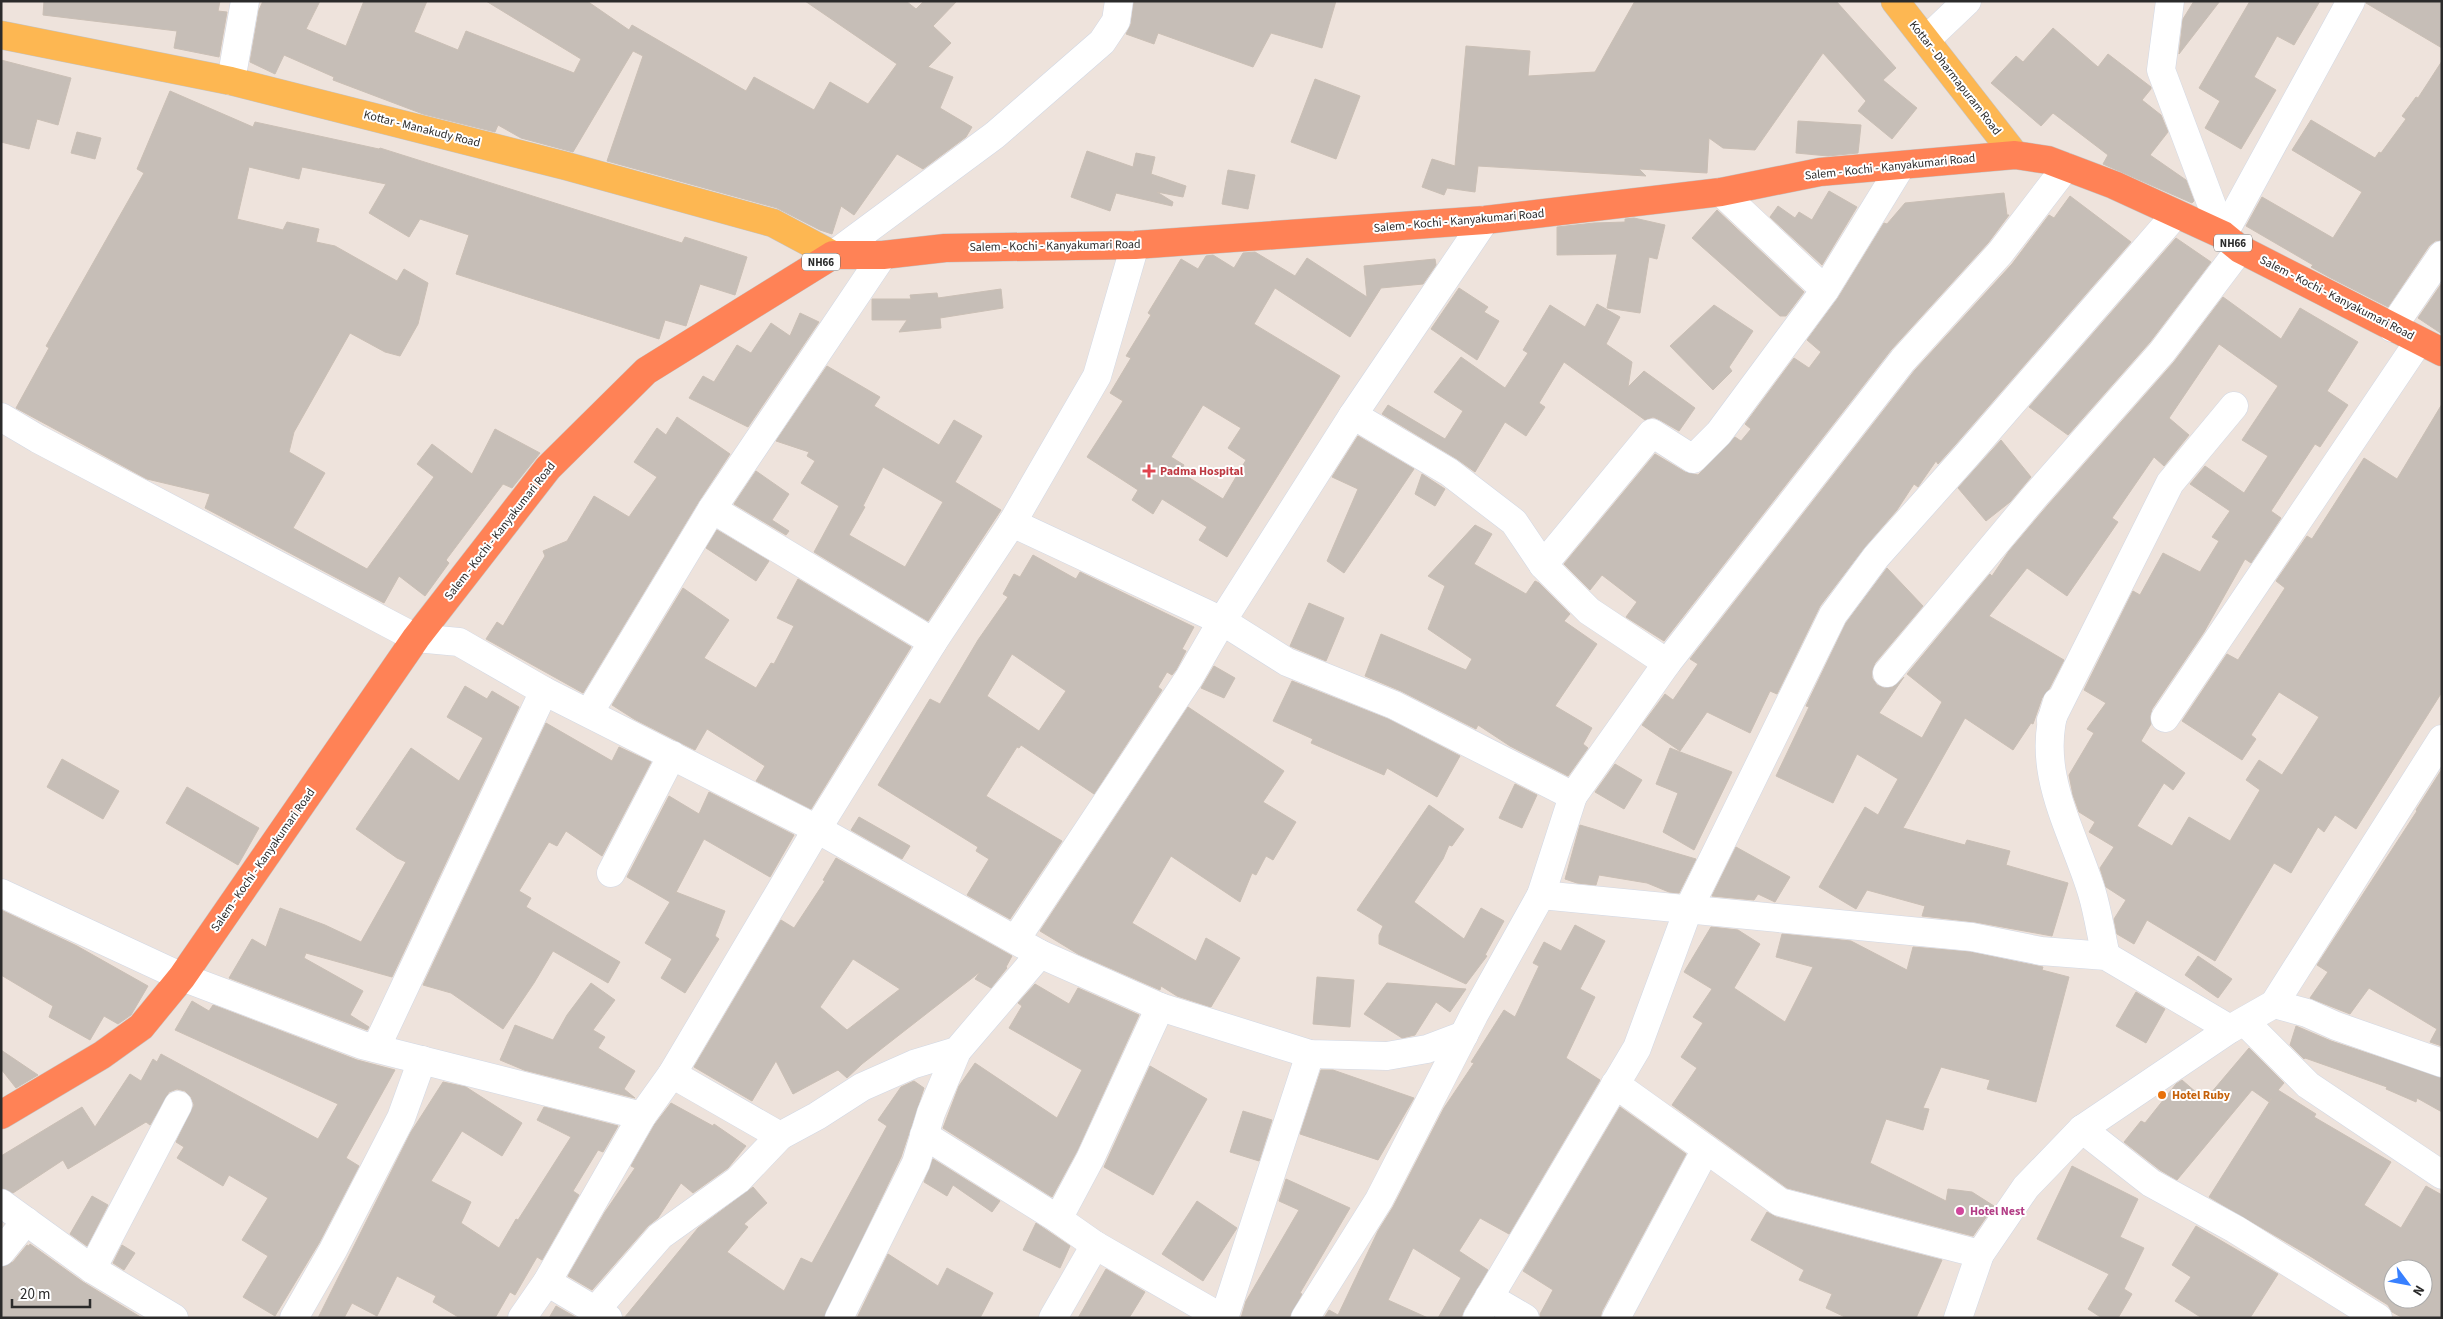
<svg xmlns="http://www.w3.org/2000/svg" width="2443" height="1319" font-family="'Source Sans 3',sans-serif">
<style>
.building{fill:#c6beb7;stroke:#cabfb5;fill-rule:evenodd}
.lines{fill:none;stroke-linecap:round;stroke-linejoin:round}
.minor-casing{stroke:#d1d8e5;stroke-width:29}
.major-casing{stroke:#c4c4c4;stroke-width:29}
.highway-casing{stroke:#c4c4c4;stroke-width:29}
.minor{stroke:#fff;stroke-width:28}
.major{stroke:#fdb752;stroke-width:28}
.highway{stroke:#ff8256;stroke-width:28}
.health-dot{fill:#e0444e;stroke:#fff;stroke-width:2}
.food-dot{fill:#e8710a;stroke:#fff;stroke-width:2}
.hotel-dot{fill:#d1479c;stroke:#fff;stroke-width:2}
.labels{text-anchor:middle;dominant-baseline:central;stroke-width:4;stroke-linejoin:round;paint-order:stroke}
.shield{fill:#fff;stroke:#6b6b6b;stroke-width:1}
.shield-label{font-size:11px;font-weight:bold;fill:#2b2b2b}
.street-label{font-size:12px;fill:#2b2b2b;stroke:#fff}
.health-label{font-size:12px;font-weight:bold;fill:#be3a42;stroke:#fff;text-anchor:start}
.food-label{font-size:12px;font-weight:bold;fill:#c56008;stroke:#fff;text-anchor:start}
.hotel-label{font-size:12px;font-weight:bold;fill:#b23c85;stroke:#fff;text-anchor:start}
</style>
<rect width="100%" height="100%" fill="#eee3dc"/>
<g class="building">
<path d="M44,1H220L218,11L227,12L219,57L174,48L177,31L43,15Z"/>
<path d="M263,1H320L306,29L346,46L364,1H427L414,32L458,50L466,31L574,73L581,59L486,1H587L629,30L632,25L746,91L754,77L814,110L830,82L868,104L897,64L805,1H906L916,9L924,1H957L933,26L951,43L928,67L953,77L940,108L972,127L966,137L923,169L897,154L854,215L841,206L832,234L820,230L777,208L607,161L643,56L633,51L573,152L521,138L498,125L495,132L423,114L333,80L334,77L284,55L275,74L250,62L259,10Z"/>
<path d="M1134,1H1336L1322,48L1271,33L1253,67L1158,33L1154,44L1126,34L1131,24Z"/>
<path d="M1635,1H1836L1896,68L1883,80L1917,108L1892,139L1858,111L1866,101L1823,53L1755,150L1723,148L1709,138L1707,173L1639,169L1646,176L1478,166L1475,192L1447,188L1444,195L1422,187L1432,159L1455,166L1466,46L1530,51L1528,76L1595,72Z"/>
<path d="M2194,1H2220L2179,54L2183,19Z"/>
<path d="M2250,1H2320L2294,45L2277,36L2254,77L2276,90L2241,149L2205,128L2220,101L2199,88Z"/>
<path d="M2367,1H2442V48L2366,3Z"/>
<path d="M2053,28L2098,67L2108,54L2151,87V89L2142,100L2161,115L2168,132L2150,155L2186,180L2194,201L2192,203L2103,164L2108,155L2053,113L2041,126L1991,83L2016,56L2023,62Z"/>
<path d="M1,60L71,78L58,125L37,119L29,149L1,142Z"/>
<path d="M2442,61V240L2435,241L2429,246L2388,307L2329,277L2311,267L2313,265L2246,226L2262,197L2333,238L2362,192L2292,150L2311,120L2375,158L2379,152L2381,153L2406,119L2402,116L2416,97L2418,98Z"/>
<path d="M1315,79L1360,96L1336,159L1291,142Z"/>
<path d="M170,91L253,127L255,122L379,149L380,148L682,243L685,237L747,257L735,295L700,284L686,326L665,320L659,339L456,274L469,235L420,219L409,237L369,213L386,184L302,167L299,179L249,167L237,219L283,230L287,222L319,229L316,242L335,246L397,281L404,269L428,283L418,324L400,356L385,352L350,333L294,432L289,452L325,473L293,528L367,569L434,477L417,464L432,444L472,474L495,429L540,453L512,488L503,484L446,560L449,563L425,596L399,576L384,603L205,508L210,494L147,479L16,408L49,348L46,346L144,173L137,169Z"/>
<path d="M1798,121L1861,125L1858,153L1828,156L1796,153Z"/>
<path d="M77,132L101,138L95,159L71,153Z"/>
<path d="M1087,151L1133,167L1136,153L1155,157L1151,174L1186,186L1183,197L1157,192L1173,202L1172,206L1116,193L1110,211L1071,197Z"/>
<path d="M1228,170L1255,175L1248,209L1222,204Z"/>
<path d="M1829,191L1857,207L1822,265L1770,217L1778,206L1795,218L1799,212L1812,220Z"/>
<path d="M2004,193L2007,215H2009L1988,243L1891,350L1664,641L1626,617L1637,602L1602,575L1590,590L1564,564L1655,454L1685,472L1698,475L1735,437L1741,441L1751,429L1745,424L1794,358L1809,368L1821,352L1807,340L1838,298L1884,223L1887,224L1905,203Z"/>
<path d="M2070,196L2131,242L1955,445L1938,464L1936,461L1918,487L1914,484L1897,510L1864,548L1820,606L1777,694L1770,691L1750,733L1707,712L1680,751L1642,725L1665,694L1673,700L1698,664L1690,659L1915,370L2012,264L2049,215L2054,218Z"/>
<path d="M1717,210L1804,292L1786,316H1780L1692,238Z"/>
<path d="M1634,218L1665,225L1657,259L1649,257L1640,313L1607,308L1617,254L1557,255V227L1594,223L1625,222V219Z"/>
<path d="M2176,238L2211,262L2150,342L2068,435L2029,407Z"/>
<path d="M1255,252L1295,276L1307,258L1367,297L1364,266L1435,259L1436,265L1423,284L1381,288L1350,337L1275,288L1254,324L1340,376L1227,557L1199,540L1207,527L1162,499L1153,514L1132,500L1138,490L1087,457L1123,401L1110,393L1131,358L1126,356L1151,315L1148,313L1181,259L1198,269L1206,256L1213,255L1234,268L1243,253ZM1203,405L1241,428L1228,448L1246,460L1223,499L1180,472L1184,465L1171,457Z"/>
<path d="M2442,283V334L2418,318Z"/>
<path d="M1459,288L1488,307L1484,312L1499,321L1477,360L1431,329Z"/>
<path d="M1001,289L1003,308L940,318L941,328L899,332L907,320H872V299H911L910,295L937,293L938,298Z"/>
<path d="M2223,297L2281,339L2300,308L2358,342L2327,391L2348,405L2320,447L2315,444L2271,511L2281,518L2251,563L2245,559L2204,632L2152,709L2150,716L2151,724L2141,741L2185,773L2173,790L2164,783L2137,826L2172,846L2189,817L2230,841L2260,790L2246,780L2259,760L2282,775L2319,717L2279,692L2251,735L2256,739L2242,760L2182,721L2227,654L2238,660L2285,588L2276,581L2307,536L2312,539L2364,458L2397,479L2442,404V692L2356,829L2335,815L2324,832L2318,827L2291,873L2274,863L2215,961L2147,920L2134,944L2117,934L2114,919L2126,900L2106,887L2100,868L2114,847L2089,832L2095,822L2079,812L2073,795L2069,775L2094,733L2087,729L2106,703L2084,690L2133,591L2140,595L2163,553L2200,572L2219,541L2212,537L2230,511L2190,484L2205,466L2244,493L2268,456L2242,440L2278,386L2219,344L2169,418L2189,435L2164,466L2154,457L2112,518L2118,522L2067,596L2027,568L1989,616L2064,660L2049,689L2042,698L2033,724L2031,723L2013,750L1965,718L1903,828L1965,845L1967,840L2010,851L2006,865L2068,883L2052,936L1975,922L1922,916L1925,906L1867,890L1856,909L1819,887L1865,807L1878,815L1898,779L1857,754L1833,803L1776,776L1809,707L1806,706L1846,623L1887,568L1923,606L1875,663L1872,671V678L1877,685L1884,688L1893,687L1904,677L1879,713L1922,738L1942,702L1907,674L1990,574L1992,576L2009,551L2048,505L2174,362Z"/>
<path d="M1597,304L1620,317L1606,344L1632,362L1628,387L1644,371L1695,408L1679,431L1660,420L1653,417L1645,420L1564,362L1539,403L1545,407L1526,436L1505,422L1475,472L1457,459L1382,414L1388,405L1445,439L1463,411L1434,392L1461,357L1505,388L1528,353L1523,350L1550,305L1585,327Z"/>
<path d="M1714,305L1753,331L1729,367L1732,371L1713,390L1670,346Z"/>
<path d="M800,313L819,322L748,427L689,398L703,376L714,382L737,345L751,353L771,323L790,336Z"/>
<path d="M827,366L880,397L874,406L939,445L954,420L982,436L955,482L1001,510L928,621L814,552L839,506L801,483L815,461L807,456L809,452L776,441ZM883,467L943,502L905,567L849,535L865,507L863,506Z"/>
<path d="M677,417L730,454L699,501L583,693L486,639L497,622L503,626L545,556L543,551L567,541L594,496L629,517L657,477L634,462L657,428L666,435Z"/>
<path d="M1358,436L1414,469L1344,573L1327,561L1358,489L1332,477Z"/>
<path d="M2001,440L2031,477L2010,502L1986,521L1958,488Z"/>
<path d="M756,471L789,494L772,520L789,531L786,535L734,504Z"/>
<path d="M1422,474L1445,489L1435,506L1415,494Z"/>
<path d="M1475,525L1492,534L1474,564L1526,594L1535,581L1539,583L1570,614L1564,621L1597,644L1555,706L1592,728L1583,744L1588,748L1568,776L1510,746L1478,725L1476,729L1401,691L1365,676L1381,634L1466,670L1472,659L1428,629L1445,586L1428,576Z"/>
<path d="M717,530L769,561L756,581L706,548Z"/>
<path d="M1033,555L1076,579L1080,572L1194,627L1182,649L1186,651L1176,670L1172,675L1167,672L1158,687L1162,690L1094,794L1021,745L1019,748L1017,747L986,796L1062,841L1010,919L967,895L989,859L976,851L978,847L878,785L930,699L940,704L978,640L1008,597L1003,594L1014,574L1020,577ZM1012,654L1066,691L1039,731L987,696Z"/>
<path d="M798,579L911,647L811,809L756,781L765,766L707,729L695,750L634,719L612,705L683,588L729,620L704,658L756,688L771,663L774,664L794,626L777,618Z"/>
<path d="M1309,603L1344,618L1326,661L1290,646Z"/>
<path d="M1214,666L1235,678L1224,698L1201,688Z"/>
<path d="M1292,681L1388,719L1460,756L1437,797L1387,768L1384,775L1311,743L1313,739L1273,721Z"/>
<path d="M465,686L487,699L492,691L519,707L392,977L306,953L304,958L363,991L350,1015L369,1027L367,1030L229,978L252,939L266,947L280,908L325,925L361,942L406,862L397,858L356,829L411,748L459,781L483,738L447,717Z"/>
<path d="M1188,707L1284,771L1263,802L1296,822L1273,860L1266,856L1256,875L1252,873L1240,902L1171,856L1132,923L1196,961L1206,938L1240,958L1211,1007L1177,996L1161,986L1160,990L1078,954L1040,931Z"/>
<path d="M546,723L612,761L619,747L651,762L602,856L566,831L557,846L549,842L519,891L531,898L526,907L620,962L608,983L553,951L534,983L503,1029L451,993L423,985Z"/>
<path d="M1670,748L1732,772L1694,850L1663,832L1678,793L1656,784Z"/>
<path d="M62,759L119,791L103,819L47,787Z"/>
<path d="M1615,764L1642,780L1624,809L1595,792Z"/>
<path d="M2442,769V1046L2430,1042L2437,1029L2369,988L2350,1014L2310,998L2328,972L2317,965L2417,811L2416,810Z"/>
<path d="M1515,784L1537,795L1522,828L1499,818Z"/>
<path d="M187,787L259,828L238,865L166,823Z"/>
<path d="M709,792L794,835L770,877L704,839L675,894L676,892L725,911L715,936L719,939L685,993L661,978L672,959L645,943L670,902L627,877L669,796L699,814Z"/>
<path d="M1429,805L1464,829L1452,846L1449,845L1443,859L1414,902L1464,939L1481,908L1504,921L1485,955L1487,956L1466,984L1379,944V935L1383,926L1357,910Z"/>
<path d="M859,817L910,846L902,859L851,830Z"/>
<path d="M1580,825L1696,859L1679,893L1669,892L1647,883L1599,875L1596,885L1577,883L1565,879Z"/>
<path d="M1736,847L1790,877L1775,902L1758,894L1754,900L1712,896Z"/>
<path d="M836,858L1012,956L1006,967L1007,968L991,988L975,979L980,972L862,1064L847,1078L838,1070L793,1094L776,1061L752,1101L694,1067L781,920L794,928L825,881L823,880ZM853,959L900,989L847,1030L820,1007Z"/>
<path d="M1,910L77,946L148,986L131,1015L118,1024L104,1016L90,1040L49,1017L53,1006L1,975Z"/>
<path d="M1575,925L1605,941L1580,989L1595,997L1566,1058L1600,1080L1509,1234L1480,1218L1459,1251L1488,1270L1464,1310L1461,1318H1438L1461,1278L1413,1248L1388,1300L1428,1318H1324L1329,1310L1338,1315L1378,1231L1393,1207L1444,1108L1474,1063L1471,1062L1504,1010L1515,1017L1539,966L1533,963L1544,942L1561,951Z"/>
<path d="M1711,927L1738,930L1760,944L1734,988L1785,1022L1813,967L1776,957L1782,934L1851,941L1907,970L1913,947L1970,952L2043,967L2042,970L2069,977L2036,1102L1987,1089L1990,1080L1941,1067L1923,1108L1929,1109L1923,1130L1886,1119L1870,1163L1946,1201L1948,1189L1972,1192L1994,1206L1973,1236L1787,1188L1672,1105L1697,1068L1681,1057L1703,1023L1693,1017L1712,989L1684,972Z"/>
<path d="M2198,956L2232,979L2218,998L2185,975Z"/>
<path d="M1317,977L1354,980L1350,1027L1313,1024Z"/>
<path d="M591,983L615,1000L593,1030L605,1037L598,1048L635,1071L624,1089L635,1098L524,1070L500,1060L515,1025L553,1040L567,1015Z"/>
<path d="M1387,983L1413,985L1466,989L1450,1012L1436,1002L1415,1035L1402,1038L1364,1014Z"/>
<path d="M1035,984L1069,1004L1078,988L1139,1015L1077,1151L1052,1197L943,1128L959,1086L975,1063L1057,1118L1082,1070L1009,1028L1022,1006L1018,1003Z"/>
<path d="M2136,992L2165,1009L2146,1043L2116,1026Z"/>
<path d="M192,1001L209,1011L213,1005L357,1060L395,1070L346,1158L359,1166L319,1243L275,1316L243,1297L268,1256L242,1240L268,1198L229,1175L223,1186L177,1158L184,1147L176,1142L194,1105L191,1097L185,1091L177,1089L169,1092L150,1125L146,1122L68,1169L63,1160L13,1193L1,1188V1156L82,1107L95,1127L130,1074L141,1081L153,1059L157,1062L161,1054L318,1139L338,1104L175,1030Z"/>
<path d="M2296,1026L2331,1041L2442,1078V1112L2417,1098L2416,1102L2386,1089L2387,1087L2305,1058L2304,1059L2290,1045Z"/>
<path d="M2249,1048L2284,1083L2278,1090L2316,1114L2314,1117L2391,1162L2364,1205L2401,1228L2426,1186L2442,1195V1318H2403L2392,1312L2388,1305L2310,1256L2209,1197L2272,1098L2269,1102L2252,1090L2177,1180L2160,1170L2124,1142L2141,1121L2145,1123L2176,1084L2182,1080L2205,1100ZM2393,1269H2423V1299H2393Z"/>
<path d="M1,1050L38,1075L16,1088L1,1069Z"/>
<path d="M1150,1066L1207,1099L1153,1195L1104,1167Z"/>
<path d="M1321,1070H1333L1414,1098L1378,1160L1300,1134Z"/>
<path d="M914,1081L924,1088L901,1157L824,1318H624L698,1228L753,1187L767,1203L744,1224L748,1227L727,1252L784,1291L801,1258L812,1263L887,1126L878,1120L901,1087Z"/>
<path d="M443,1082L466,1087L522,1123L502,1156L462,1131L431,1181L471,1202L461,1223L499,1248L516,1219L518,1220L571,1137L537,1120L544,1107L618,1126L603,1152L598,1150L573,1191L579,1195L542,1260L537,1257L515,1295L510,1292L495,1318H460L433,1302L436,1296L397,1276L377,1316L352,1303L344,1318H318L411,1132Z"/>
<path d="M671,1103L713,1126L714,1124L746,1146L728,1168L693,1193L681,1183L658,1218L648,1226L592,1290L568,1276L605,1212L635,1168L631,1166L655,1124Z"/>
<path d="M1620,1107L1686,1154L1602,1311L1600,1318H1541L1540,1314L1553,1290L1523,1271Z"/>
<path d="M1243,1111L1272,1120L1259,1161L1230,1152Z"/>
<path d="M933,1159L1000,1201L992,1212L953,1185L947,1196L924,1182Z"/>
<path d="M2072,1166L2138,1199L2120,1237L2144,1248L2124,1289L2132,1294L2118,1318H2102L2088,1309L2109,1274L2037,1239Z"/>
<path d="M1286,1179L1350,1208L1300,1293L1302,1294L1289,1318H1241L1246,1301L1299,1210L1279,1201Z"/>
<path d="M92,1196L108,1205L87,1246L70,1234Z"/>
<path d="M1197,1201L1237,1228L1203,1281L1162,1254Z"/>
<path d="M1767,1212L1776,1217L1942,1260L1916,1318H1847L1826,1308L1832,1294L1799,1280L1804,1270L1751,1240Z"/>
<path d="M1036,1223L1070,1246L1060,1268L1023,1250Z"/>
<path d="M2196,1226L2278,1274L2250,1318H2202L2175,1301L2191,1277L2172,1265Z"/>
<path d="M30,1244L83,1282L142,1318H1V1267L13,1262L27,1245L29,1246Z"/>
<path d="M122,1245L135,1253L124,1270L113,1263Z"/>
<path d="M888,1254L938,1286L947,1268L993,1293L980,1318H857Z"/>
<path d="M1106,1269L1145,1292L1129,1318H1078Z"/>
<path d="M556,1306L577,1318H549Z"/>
</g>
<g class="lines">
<g class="minor-casing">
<g id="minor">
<path d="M2170,1L2161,70L2223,235"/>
<path d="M1926,40L1967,1"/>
<path d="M231,81L245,1"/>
<path d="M2223,235L2351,1"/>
<path d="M833,255L995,135L1102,42L1116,21L1119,1"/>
<path d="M1825,290L1901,166"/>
<path d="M2392,328L2442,255"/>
<path d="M1353,415L1449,472L1514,522L1543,565L1589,611L1667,663"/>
<path d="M1,417L38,439L416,638L459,642L544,691L817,829L1040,954L1160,1007L1310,1054L1387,1056L1427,1049L1464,1035"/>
<path d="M712,509L933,642"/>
<path d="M1012,523L1222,621L1287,662L1394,705L1573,796L1541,895L1972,937L2041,951L2106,956L2230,1029"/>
<path d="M1543,565L1652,433L1693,459L1719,433L1825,290L1721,192"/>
<path d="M1887,673L2036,495L2162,352L2240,249"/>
<path d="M2057,702C2033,770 2073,830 2092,893C2098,913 2101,935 2106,956"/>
<path d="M589,713L712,509L883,255"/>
<path d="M2165,718L2419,341"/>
<path d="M2051,720L2170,483L2234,406"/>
<path d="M1573,796L1667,663L1903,360L2000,253L2066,167"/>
<path d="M611,873L672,755"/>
<path d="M1,893L182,977L362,1045L642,1116"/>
<path d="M1016,939L1189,678L1222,621L1353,415L1485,220"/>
<path d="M2274,1004L2307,1013L2336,1026L2442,1063"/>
<path d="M2245,1022L2308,1085L2442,1175"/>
<path d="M376,1048L544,691"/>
<path d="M672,1074L780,1136"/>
<path d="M1615,1084L1780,1202L1980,1254"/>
<path d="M2082,1129L2151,1183L2235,1229L2378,1318"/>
<path d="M924,1135L1058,1219L1095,1245L1222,1318"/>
<path d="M1,1203L92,1269L174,1318"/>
<path d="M1058,1219L1090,1159L1160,1007"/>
<path d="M1,1252L26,1221"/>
<path d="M92,1269L178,1105"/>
<path d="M547,1282L608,1318"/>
<path d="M1489,1297L1525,1318"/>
<path d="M595,1311L660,1236L738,1180L780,1136L817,1116L862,1087L914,1064L957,1051L1040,954"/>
<path d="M294,1318L333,1250L401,1118L422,1060"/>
<path d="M522,1318L547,1282L642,1116L672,1074L817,829L933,642L1012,523L1097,376L1135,245"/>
<path d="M839,1318L916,1163L931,1113L957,1051"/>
<path d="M1053,1318L1095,1245"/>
<path d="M1224,1318L1310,1054"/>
<path d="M1305,1318L1379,1200L1474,1015L1541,895"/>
<path d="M1477,1318L1637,1048L1688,910L1833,615L1876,557L1967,455L2175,215"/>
<path d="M1616,1318L1706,1149"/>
<path d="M1958,1318L1980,1254L2026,1187L2082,1129L2230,1029L2274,1004L2442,739"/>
</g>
</g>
<g class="major-casing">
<g id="major">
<path d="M1895,1L2015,155"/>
<path d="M1,35L231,81L566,166L773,223L833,255"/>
</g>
</g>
<g class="highway-casing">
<path id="highway" d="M1,1115L102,1055L141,1027L182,977L416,638L548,468L646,371L833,255H883L945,248L1135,245L1485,220L1721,192L1820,172L2015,155L2048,160L2114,185L2223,235L2240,249L2442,352"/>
</g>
<use href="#minor" class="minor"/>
<use href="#major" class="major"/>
<use href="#highway" class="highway"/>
</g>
<path class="health-dot" d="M1146.5 463.5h5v5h5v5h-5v5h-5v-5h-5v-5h5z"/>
<circle class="food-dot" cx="2162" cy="1095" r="5"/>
<circle class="hotel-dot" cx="1960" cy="1211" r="5"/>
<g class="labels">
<g class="shield">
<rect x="2214" y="234.5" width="38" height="17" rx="4"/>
<rect x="802" y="253.5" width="38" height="17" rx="4"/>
</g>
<g class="shield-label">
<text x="2233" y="243">NH66</text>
<text x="821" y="262">NH66</text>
</g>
<g class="street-label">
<text transform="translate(1955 78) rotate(52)">Kottar - Dharmapuram Road</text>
<text transform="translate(422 129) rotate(14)">Kottar - Manakudy Road</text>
<text transform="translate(1890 167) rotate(-6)">Salem - Kochi - Kanyakumari Road</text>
<text transform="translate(1459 221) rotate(-5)">Salem - Kochi - Kanyakumari Road</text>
<text transform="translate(1055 246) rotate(-1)">Salem - Kochi - Kanyakumari Road</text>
<text transform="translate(2337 298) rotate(27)">Salem - Kochi - Kanyakumari Road</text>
<text transform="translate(500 531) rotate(-52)">Salem - Kochi - Kanyakumari Road</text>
<text transform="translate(263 860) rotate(-55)">Salem - Kochi - Kanyakumari Road</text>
</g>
<g class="health-label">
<text x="1160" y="471">Padma Hospital</text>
</g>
<g class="food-label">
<text x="2172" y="1095">Hotel Ruby</text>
</g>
<g class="hotel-label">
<text x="1970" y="1211">Hotel Nest</text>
</g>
</g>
<rect width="2443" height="1319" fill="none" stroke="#2b2b2b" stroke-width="5"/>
<g transform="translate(2408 1284) rotate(122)"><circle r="24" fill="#ffffff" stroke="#aaaaaa"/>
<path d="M0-4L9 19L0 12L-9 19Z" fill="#3880ff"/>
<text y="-8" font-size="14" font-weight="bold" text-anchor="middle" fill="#2b2b2b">N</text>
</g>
<path d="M12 1299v8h78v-8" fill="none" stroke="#2b2b2b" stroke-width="2.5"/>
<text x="20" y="1299" font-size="15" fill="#2b2b2b" stroke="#ffffff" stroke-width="4" paint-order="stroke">20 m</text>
</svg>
